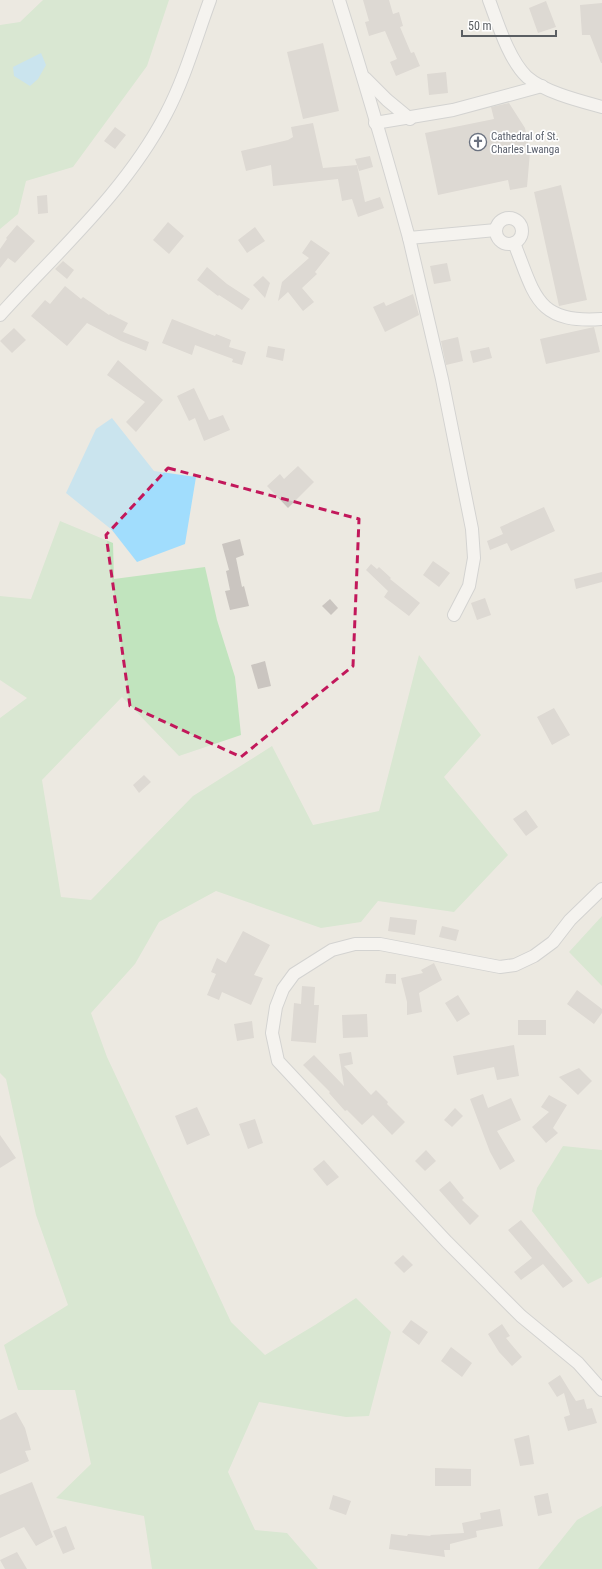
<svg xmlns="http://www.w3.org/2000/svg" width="602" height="1569" font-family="'Roboto Condensed',sans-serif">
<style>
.green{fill:#c1e4be}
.water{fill:#a1ddfd}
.building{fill:#cac5c0}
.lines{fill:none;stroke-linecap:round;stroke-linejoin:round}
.minor-casing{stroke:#b4b8bc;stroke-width:14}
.minor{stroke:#fff;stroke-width:12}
.marked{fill:none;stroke:#c2185b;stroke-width:3;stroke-dasharray:8 5;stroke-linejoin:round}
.labels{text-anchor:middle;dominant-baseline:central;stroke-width:3.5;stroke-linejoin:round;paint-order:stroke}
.worship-label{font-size:11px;fill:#5b616d;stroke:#fff;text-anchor:start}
</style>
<rect width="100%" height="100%" fill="#ece9e1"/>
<g class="green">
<path d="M43,0H169L147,66L73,167L26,181L18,214L0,229V25L20,22Z"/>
<path d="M60,521L113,543L114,579L205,567L217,620L235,677L241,735L179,756L122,697L42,780L61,897L91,900L193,796L272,746L313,825L379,811L419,655L481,735L444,777L508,855L454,912L378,901L361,922L321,928L216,891L159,922L135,964L91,1013L107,1057L231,1322L265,1355L315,1325L356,1298L391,1332L369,1416L346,1417L259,1402L228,1472L255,1530L287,1533L318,1569H152L144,1516L56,1498L91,1464L75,1390H18L4,1345L68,1305L36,1215L6,1079L0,1073V718L27,698L0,680V596L31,599Z"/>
<path d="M602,916V986L569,952Z"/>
<path d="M563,1146L602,1150V1277L588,1284L532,1211L537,1188Z"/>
<path d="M602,1506V1569H538L577,1520Z"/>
</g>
<g class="water">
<path d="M41,53L46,65L38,79L30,86L14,76L13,67Z"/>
<path d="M112,418L154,471L196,477L185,544L137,562L112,530L66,493L96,429Z"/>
</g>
<g class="building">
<path d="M363,0H389L393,14L399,12L403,26L400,27L411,53L414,52L420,66L396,76L390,62L397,59L385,31L369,36L365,22L369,21Z"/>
<path d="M546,1L556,27L538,33L529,8Z"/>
<path d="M602,3V63H601L590,35H582L580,5Z"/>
<path d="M323,43L339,111L303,119L287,52Z"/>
<path d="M446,72L448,93L429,95L427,74Z"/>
<path d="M509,103L525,128L530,152L527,187L510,190L508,180L438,195L425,133L494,119L491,107Z"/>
<path d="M313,123L323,168L357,165L365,202L380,197L384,208L358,217L352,199L342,201L338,179L273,186L271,165L246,171L241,151L288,140L293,137L291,127Z"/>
<path d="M115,127L126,135L115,149L104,141Z"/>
<path d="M370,156L373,167L359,171L355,159Z"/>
<path d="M561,185L587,300L559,306L534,192Z"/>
<path d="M47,195L48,213L38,214L37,196Z"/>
<path d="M168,222L184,236L169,254L153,240Z"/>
<path d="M17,225L35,241L15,263L8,258L0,268V249L7,239L6,238Z"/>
<path d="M255,227L265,241L247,253L238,240Z"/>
<path d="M311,240L330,253L315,272L317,274L302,288L314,302L303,311L288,292L278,301L282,282L309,258L302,253Z"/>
<path d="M63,261L74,270L67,279L55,269Z"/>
<path d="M447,263L451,281L434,284L430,266Z"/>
<path d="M207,267L227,284L250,299L242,310L219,295L218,296L197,280Z"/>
<path d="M263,276L270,283L265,298L253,285Z"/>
<path d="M65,286L81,299L83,297L109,315L110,314L128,323L123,332L149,342L146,351L121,341L87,323L67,346L31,316L45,300L50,304Z"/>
<path d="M413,294L419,315L385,332L373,307L384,302L386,306Z"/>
<path d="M172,319L215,336L216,334L231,340L229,347L246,352L242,365L232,362L233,359L195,345L192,355L162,343Z"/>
<path d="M594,327L600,352L546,364L540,339Z"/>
<path d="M14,328L26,340L12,353L0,341Z"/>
<path d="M458,337L463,361L446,365L441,341Z"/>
<path d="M268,346L285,349L283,361L266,357Z"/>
<path d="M489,347L492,358L473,363L470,351Z"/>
<path d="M118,360L163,400L136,432L126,422L145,402L107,375Z"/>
<path d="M194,388L209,420L223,415L230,430L204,441L195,418L189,421L177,396Z"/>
<path d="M298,466L314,482L288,508L267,486L280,474L284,479Z"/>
<path d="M544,507L555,531L511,551L507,543L490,550L487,541L503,534L500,527Z"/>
<path d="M240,539L244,555L236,558L242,587L244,586L249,606L230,610L225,591L230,590L226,571L229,570L222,544Z"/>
<path d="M433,561L450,573L439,587L423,575Z"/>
<path d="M371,564L377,569L379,567L391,578L390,579L420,603L409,616L384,597L388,591L366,570Z"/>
<path d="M602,572V582L576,589L574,579Z"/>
<path d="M485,598L491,615L477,620L471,603Z"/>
<path d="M330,599L338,608L331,615L322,606Z"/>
<path d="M265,661L271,686L258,689L251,665Z"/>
<path d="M554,708L570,735L552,745L537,717Z"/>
<path d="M144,775L151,782L139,793L133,785Z"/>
<path d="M526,810L538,827L526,836L513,819Z"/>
<path d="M390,917L417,920L415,935L388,931Z"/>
<path d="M442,926L459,930L456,941L439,937Z"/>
<path d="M243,931L270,945L254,975L263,978L251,1005L222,992L219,1000L207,995L216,974L211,972L217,958L226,963Z"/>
<path d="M434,963L442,980L419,993L422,1012L407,1015V1002L401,978L423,973L421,970Z"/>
<path d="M386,974H396V984L385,983Z"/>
<path d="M302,986L315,987L314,1005H319L316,1043L291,1041L294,1003L301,1004Z"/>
<path d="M577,990L602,1009V1013L594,1024L567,1004Z"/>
<path d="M458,995L470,1014L457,1022L445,1003Z"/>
<path d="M367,1014L368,1037L343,1038L342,1015Z"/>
<rect x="518" y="1020" width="28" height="15"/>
<path d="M252,1021L254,1038L237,1041L234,1024Z"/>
<path d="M514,1045L519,1076L497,1080L494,1067L457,1075L453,1056Z"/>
<path d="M351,1052L353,1064L344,1066L371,1095L376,1090L388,1102L387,1104L405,1122L392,1135L373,1115L362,1125L347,1110L345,1111L329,1093L330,1092L303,1065L314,1055L344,1086L339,1054Z"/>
<path d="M579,1068L592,1081L578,1095L559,1077Z"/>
<path d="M483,1094L488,1108L511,1098L521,1120L497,1131L515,1161L500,1170L490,1152L470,1099Z"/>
<path d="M549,1095L567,1105L553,1128L558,1133L546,1143L532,1127L549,1112L541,1107Z"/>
<path d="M197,1107L210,1135L187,1145L175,1116Z"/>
<path d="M455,1108L463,1116L452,1127L444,1120Z"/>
<path d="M255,1119L263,1143L248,1149L239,1124Z"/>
<path d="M0,1135L16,1158L0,1168Z"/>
<path d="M426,1150L436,1161L425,1171L415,1161Z"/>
<path d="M324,1160L339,1177L327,1186L313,1169Z"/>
<path d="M450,1181L464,1198L462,1200L479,1216L470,1225L439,1190Z"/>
<path d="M521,1220L573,1281L563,1288L543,1264L521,1280L514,1272L532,1258L508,1230Z"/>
<path d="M403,1255L413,1265L404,1273L394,1263Z"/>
<path d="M411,1320L428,1332L419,1345L402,1332Z"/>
<path d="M502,1324L510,1336L506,1338L522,1357L512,1366L499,1352L488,1334Z"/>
<path d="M451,1347L472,1363L462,1377L441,1361Z"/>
<path d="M560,1375L576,1401L584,1399L587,1409L592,1408L597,1423L568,1431L564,1417L570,1415L564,1393L557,1397L548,1383Z"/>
<path d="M16,1412L25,1428L31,1450L25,1451L29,1461L0,1474V1420Z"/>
<path d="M529,1435L534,1464L520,1466L514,1439Z"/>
<path d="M435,1468L471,1469V1486H435Z"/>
<path d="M32,1482L53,1537L36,1546L24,1527L0,1538V1495Z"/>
<path d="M548,1493L552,1513L538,1516L534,1496Z"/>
<path d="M333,1495L351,1501L346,1515L329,1509Z"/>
<path d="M500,1509L503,1526L476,1531L477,1537L450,1544V1550H444L445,1557L389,1549L391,1534L407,1536L408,1534L431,1536L430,1535L464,1533L462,1523L481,1519L480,1513Z"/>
<path d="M66,1526L75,1549L63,1554L53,1531Z"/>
<path d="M17,1552L27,1569H5L0,1560Z"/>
</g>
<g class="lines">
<g class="minor-casing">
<g id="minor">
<path d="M339,0C364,79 387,158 409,238L496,230"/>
<path d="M489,0C498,24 509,60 527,77C544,92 580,101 602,107"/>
<path d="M365,78L387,100L410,119"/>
<path d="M375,123L453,110L542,86"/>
<circle cx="509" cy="231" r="13"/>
<path d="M409,238L442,379L472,529L474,558L469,586L454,615"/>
<path d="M514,243C535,295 536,324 602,319"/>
<path d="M0,315C58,251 126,191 166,114C185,78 196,38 210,0"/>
<path d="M602,889L570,920L553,942L534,956L515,965L500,967L380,944H355L332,950L294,974L283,989L276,1007L272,1033L278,1061L447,1242L521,1316L578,1363L602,1390"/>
</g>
</g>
<use href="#minor" class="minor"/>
</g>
<path d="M0 0H602V1569H0ZM168,468L359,519L353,666L241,757L130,706L106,535Z" fill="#ece9e1" fill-opacity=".55" fill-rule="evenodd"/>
<path class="marked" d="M168,468L359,519L353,666L241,757L130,706L106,535Z"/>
<defs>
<g id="church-ring" transform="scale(0.9)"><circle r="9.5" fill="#fff" stroke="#6b7280" stroke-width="1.5"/><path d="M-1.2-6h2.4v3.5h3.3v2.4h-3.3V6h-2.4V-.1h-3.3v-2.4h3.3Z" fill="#6b7280"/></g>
</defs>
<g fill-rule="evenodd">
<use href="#church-ring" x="478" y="142"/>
</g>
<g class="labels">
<g class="worship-label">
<text x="491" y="136">Cathedral of St.<tspan x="491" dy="13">Charles Lwanga</tspan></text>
</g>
</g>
<path d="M462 30v6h94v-6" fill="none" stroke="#5a5e62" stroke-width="2"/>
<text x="468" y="30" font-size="12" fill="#5a5e62" stroke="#ffffff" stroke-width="3" paint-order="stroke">50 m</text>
</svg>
